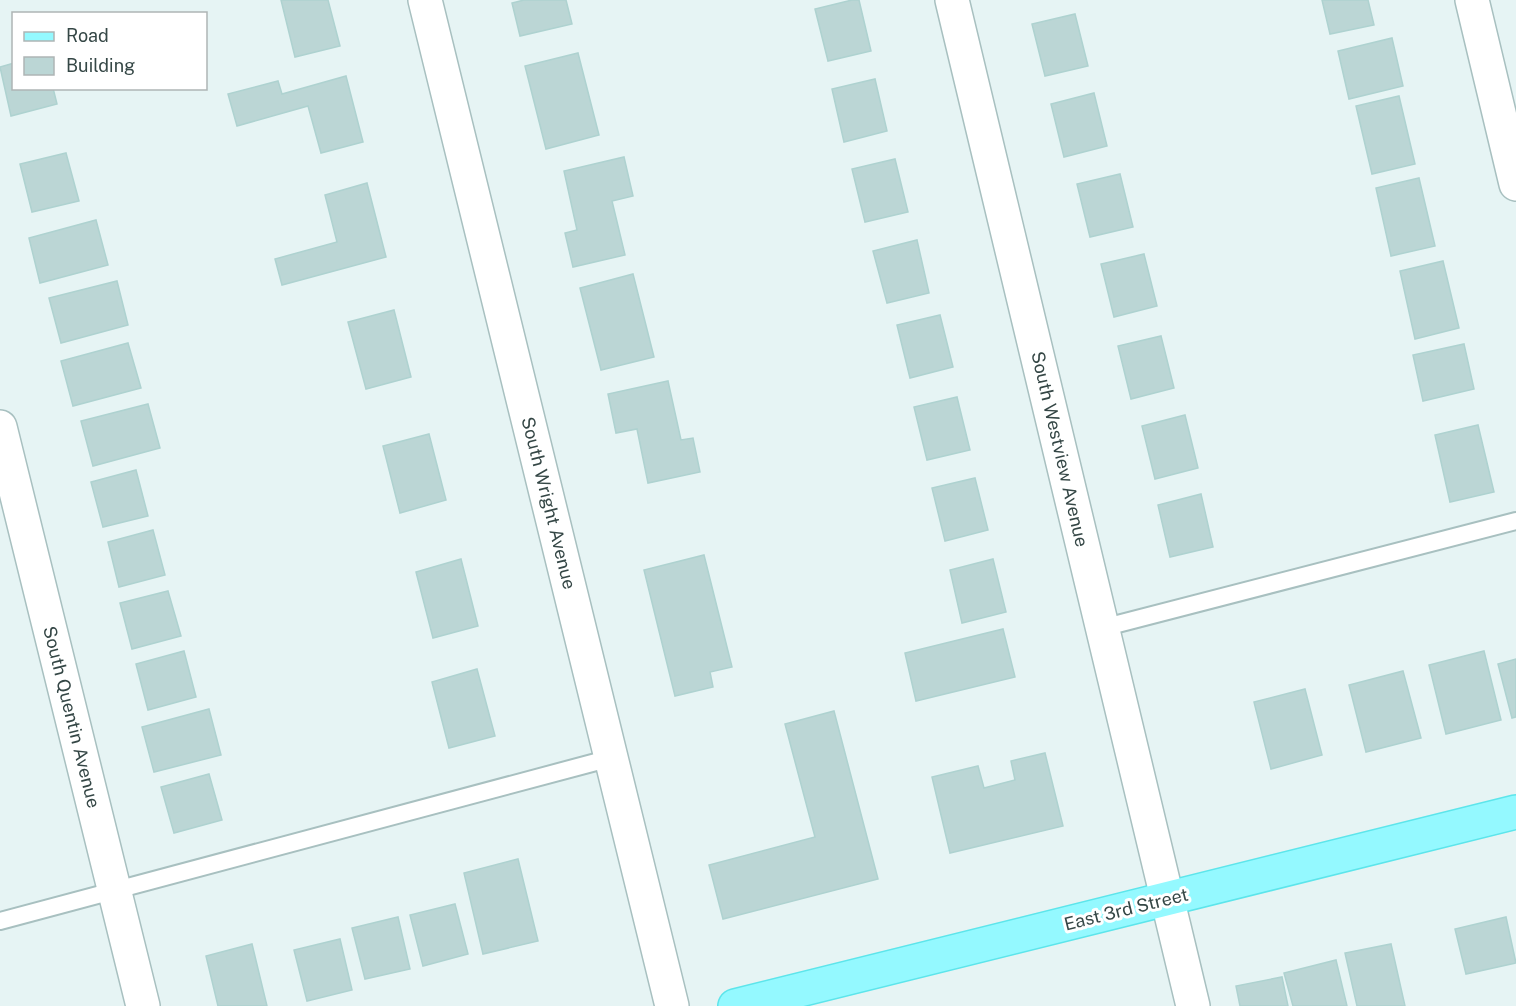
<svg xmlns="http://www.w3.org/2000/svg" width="1516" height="1006" font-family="'Public Sans',sans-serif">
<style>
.building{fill:#bbd6d5;stroke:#aed2d0;stroke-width:1.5}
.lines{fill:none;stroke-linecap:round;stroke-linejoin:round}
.lane-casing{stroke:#a8c0c0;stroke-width:20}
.street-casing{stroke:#a8c0c0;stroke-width:36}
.primary-casing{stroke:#5de5eb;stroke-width:36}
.lane{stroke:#fff;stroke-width:16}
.street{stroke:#fff;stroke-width:33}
.primary{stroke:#94f9ff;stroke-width:33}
.labels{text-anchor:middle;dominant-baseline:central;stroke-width:6;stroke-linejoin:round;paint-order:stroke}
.street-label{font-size:18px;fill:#354746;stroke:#fff}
</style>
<rect width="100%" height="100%" fill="#e6f4f4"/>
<g class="building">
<path d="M281,0H328L340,46L295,57Z"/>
<path d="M524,0H566L572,24L520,36L512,3Z"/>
<path d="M852,0H859L871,51L828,61L815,9Z"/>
<path d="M1322,0H1368L1374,25L1330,34Z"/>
<path d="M1075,14L1088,66L1045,76L1032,24Z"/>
<path d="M1392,38L1403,86L1349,99L1338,51Z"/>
<path d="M578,53L599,135L546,149L525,66Z"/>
<path d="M14,63V88H53L57,104L11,116L0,67Z"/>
<path d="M346,76L363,142L321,153L308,106L237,126L228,94L278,81L282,94Z"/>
<path d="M875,79L887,131L844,142L832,89Z"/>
<path d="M1094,93L1107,146L1064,157L1051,104Z"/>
<path d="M1399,96L1415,164L1372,174L1356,106Z"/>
<path d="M66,153L79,201L32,212L20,164Z"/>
<path d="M624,157L633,196L612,201L625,255L573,267L565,233L577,230L564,171Z"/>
<path d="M895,159L908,212L865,222L852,169Z"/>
<path d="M1120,174L1133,227L1090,237L1077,184Z"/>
<path d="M1419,178L1435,246L1391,256L1376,188Z"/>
<path d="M367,183L386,257L282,285L275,259L337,242L325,195Z"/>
<path d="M96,220L108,265L40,283L29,238Z"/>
<path d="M917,240L929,293L887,303L873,251Z"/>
<path d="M1144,254L1157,306L1114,317L1101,264Z"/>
<path d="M1443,261L1459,328L1415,339L1400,271Z"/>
<path d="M633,274L654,357L601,370L580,288Z"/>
<path d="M117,281L128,325L61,343L49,298Z"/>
<path d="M394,310L411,377L366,389L348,322Z"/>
<path d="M940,315L953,367L910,378L897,325Z"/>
<path d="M1161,336L1174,388L1131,399L1118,346Z"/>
<path d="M128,343L141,388L73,406L61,361Z"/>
<path d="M1464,344L1474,389L1423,401L1413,355Z"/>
<path d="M668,381L681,440L693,438L700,472L648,483L637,429L616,433L608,394Z"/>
<path d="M957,397L970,450L927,460L914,407Z"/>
<path d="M148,404L160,448L93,466L81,421Z"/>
<path d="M1185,415L1198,468L1155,479L1142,426Z"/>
<path d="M1478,425L1494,492L1450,502L1435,435Z"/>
<path d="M429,434L446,500L400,513L383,446Z"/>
<path d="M136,470L148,516L103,527L91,482Z"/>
<path d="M975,478L988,530L945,541L932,488Z"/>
<path d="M1201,494L1213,547L1170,557L1158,505Z"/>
<path d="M153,530L165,575L119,587L108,542Z"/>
<path d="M704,555L732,667L710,672L713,687L675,696L644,570Z"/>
<path d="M461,559L478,626L433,638L416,572Z"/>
<path d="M993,559L1006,612L962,623L950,570Z"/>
<path d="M168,591L181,636L132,649L120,603Z"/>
<path d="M1003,629L1015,677L916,701L905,653Z"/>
<path d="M184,651L196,697L148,710L136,664Z"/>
<path d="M1484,651L1501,720L1446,734L1429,665Z"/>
<path d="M1516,659V717L1512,718L1498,664Z"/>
<path d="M477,669L495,736L449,748L432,682Z"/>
<path d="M1403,671L1421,738L1366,752L1349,685Z"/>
<path d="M1305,689L1322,755L1271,769L1254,702Z"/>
<path d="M209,709L221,755L154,772L142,727Z"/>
<path d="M834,711L878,879L723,919L709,865L815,837L785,724Z"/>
<path d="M1045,753L1063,826L950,853L932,777L978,766L984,788L1015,780L1011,761Z"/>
<path d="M209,774L222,820L174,833L161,787Z"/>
<path d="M518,859L538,941L483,954L464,873Z"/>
<path d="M455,904L468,954L423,966L410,915Z"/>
<path d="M398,917L410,969L365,979L352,928Z"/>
<path d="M1506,917L1516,963L1466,974L1455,929Z"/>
<path d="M340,939L352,990L307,1001L294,950Z"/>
<path d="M252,944L267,1006H218L206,956Z"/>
<path d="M1391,944L1405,1006H1357L1345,953Z"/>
<path d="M1336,960L1347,1006H1293L1284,973Z"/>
<path d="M1282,977L1288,1006H1240L1236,986Z"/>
</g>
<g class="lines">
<g class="lane-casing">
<g id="lane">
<path d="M1102,628L1516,521"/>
<path d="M0,921L611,758"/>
</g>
</g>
<g class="street-casing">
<g id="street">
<path d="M425,0L672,1006"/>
<path d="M952,0L1193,1006"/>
<path d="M1472,0L1516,184"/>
<path d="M0,427L143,1006"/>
</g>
</g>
<g class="primary-casing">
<path id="primary" d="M735,1006L1516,812"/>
</g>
<use href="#lane" class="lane"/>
<use href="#street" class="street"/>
<use href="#primary" class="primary"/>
</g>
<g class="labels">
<g class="street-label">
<text transform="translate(1060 449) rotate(77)">South Westview Avenue</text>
<text transform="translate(549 503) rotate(76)">South Wright Avenue</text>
<text transform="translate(72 717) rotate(76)">South Quentin Avenue</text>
<text transform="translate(1126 909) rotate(-14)">East 3rd Street</text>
</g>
</g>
<rect x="12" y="12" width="195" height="78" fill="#ffffff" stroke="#aeb5b5" stroke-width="1.5"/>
<rect x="24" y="32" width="30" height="9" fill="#94f9ff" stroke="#aeb5b5" stroke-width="1.5"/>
<text x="66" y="42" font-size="18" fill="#354746">Road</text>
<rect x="24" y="57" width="30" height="18" fill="#bbd6d5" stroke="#aeb5b5" stroke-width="1.5"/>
<text x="66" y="72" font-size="18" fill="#354746">Building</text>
</svg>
